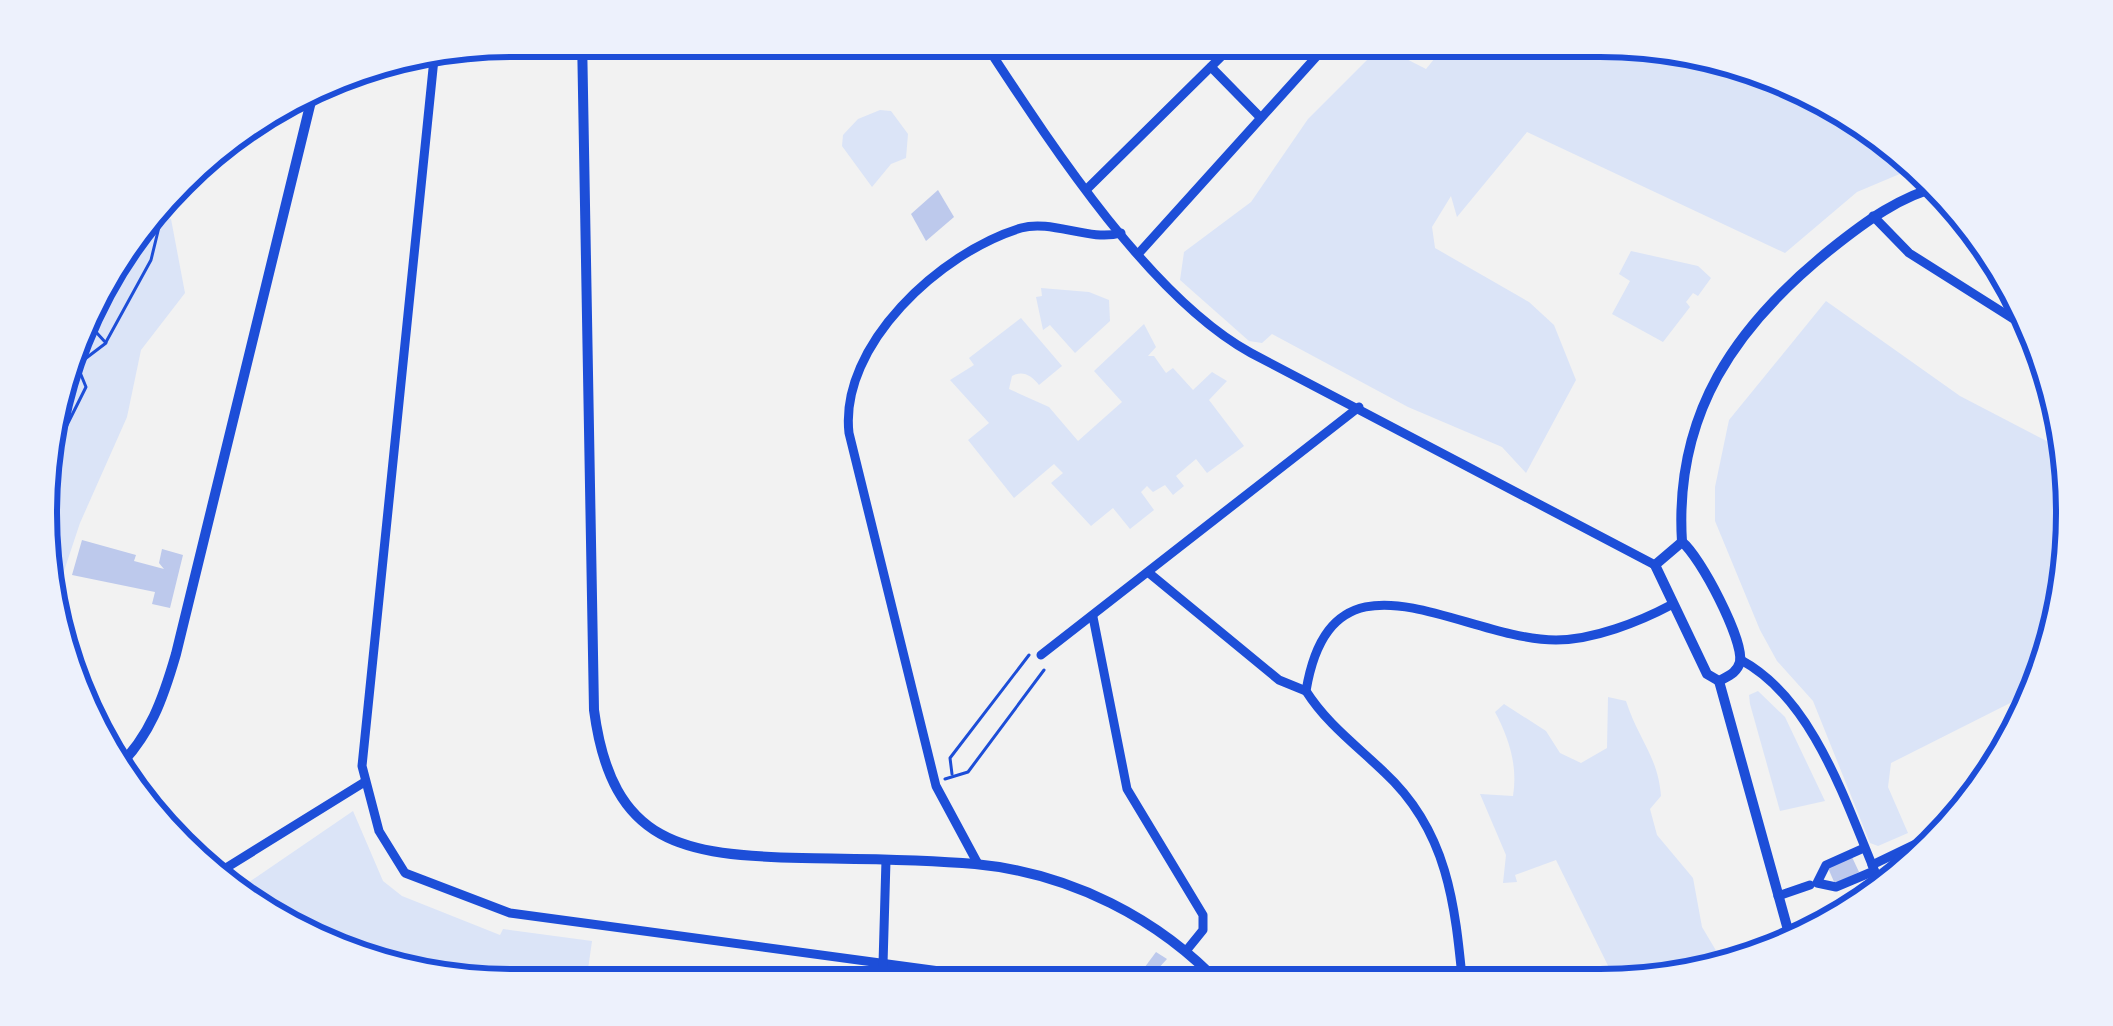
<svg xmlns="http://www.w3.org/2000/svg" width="2113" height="1026" font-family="'Varela Round',sans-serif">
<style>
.green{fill:#dbe4f7}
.building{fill:#bdc9ec}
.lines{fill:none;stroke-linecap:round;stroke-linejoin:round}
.path{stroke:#1d4ed8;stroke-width:3}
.minor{stroke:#1d4ed8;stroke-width:9}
.tertiary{stroke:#1d4ed8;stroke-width:10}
.rim{fill:none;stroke:#1d4ed8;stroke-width:6}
</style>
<rect width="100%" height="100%" fill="#f2f2f2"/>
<g class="green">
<path d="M1453,36H1601L1783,73L1921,165L1857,192L1785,253L1527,132L1457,217L1451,196L1432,227L1435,248L1529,302L1554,325L1576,380L1526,473L1502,447L1408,407L1272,334L1262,343L1249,341L1180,280L1184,252L1251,202L1308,119L1381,46L1426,69Z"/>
<path d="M880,110L891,111L908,134L906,158L891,164L872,187L842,146L843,135L858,119Z"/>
<path d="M152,210L171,219L185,293L141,350L127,417L80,523L51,610C13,487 66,302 152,210Z"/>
<path d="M1631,251L1698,266L1711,278L1698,296L1693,293L1686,302L1690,307L1663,342L1612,314L1630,281L1619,274Z"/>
<path d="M1041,288L1089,292L1109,300L1110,321L1075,353L1050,325L1043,330L1036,297L1042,296Z"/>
<path d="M1826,301L1960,396L2064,450L2077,514L2042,687L1891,763L1888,787L1908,833L1878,846L1870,843L1813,701L1777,661L1760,630L1715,521V487L1729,420Z"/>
<path d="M1021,318L1062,366L1039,385C1032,376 1023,370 1012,376L1009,389L1049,407L1078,441L1122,402L1094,371L1144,324L1156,347L1148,356H1154L1166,373L1173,368L1193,390L1212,372L1227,381L1209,400L1244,446L1207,473L1196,459L1176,476L1184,486L1173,495L1165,485L1153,492L1147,486L1141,492L1154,510L1130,529L1113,508L1091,526L1051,483L1063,473L1054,464L1014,498L968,440L989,423L950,380L974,365L969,358Z"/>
<path d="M1758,691L1785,717L1825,801L1780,811L1750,704L1749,695Z"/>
<path d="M1608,697L1626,701C1638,739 1658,756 1661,796L1650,809L1657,835L1693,878L1702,927L1727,969L1663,986H1618L1556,860L1515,875L1517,882L1503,883L1506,855L1480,794L1513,796C1518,766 1509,738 1495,712L1504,704L1546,731L1560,753L1581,763L1607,748Z"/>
<path d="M353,811L383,881L402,896L500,935L503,929L592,941L585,990H512L330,953L236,891Z"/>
</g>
<g class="building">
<path d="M938,190L954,217L926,241L911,214Z"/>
<path d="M82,540L136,555L134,561L164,569L159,563L162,549L183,555L170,608L152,604L155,592L72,575Z"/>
<path d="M1852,857L1859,872L1835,884L1828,868Z"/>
<path d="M1156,952L1167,959L1144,984L1136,979Z"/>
</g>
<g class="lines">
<g class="path">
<path d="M106,342L151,260L167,194"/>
<path d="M43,499L64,431L86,387L77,365L106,343L86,321"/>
<path d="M952,774L950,758L1029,655"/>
<path d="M945,779L968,772L1044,670"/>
</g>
<g class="minor">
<path d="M980,36C1045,135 1147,296 1251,353L1655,565"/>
<path d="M435,49L362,766L379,831L405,873L510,913L984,977L1007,988"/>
<path d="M1211,67L1259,116"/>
<path d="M1088,188L1242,36"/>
<path d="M1873,216L1909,253L2042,337"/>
<path d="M1139,253L1335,36"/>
<path d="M1149,573L1279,680L1306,691"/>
<path d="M1093,617L1127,789L1203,915V930L1186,951"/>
<path d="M1041,655L1359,407"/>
<path d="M1741,660C1819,702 1850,818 1885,895"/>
<path d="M1864,848L1826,865L1817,883L1836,887L1874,871"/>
<path d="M978,864L936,786L849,433C839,345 941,252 1021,228C1052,219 1089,242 1121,233"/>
<path d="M1872,865L1957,824"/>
<path d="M213,876L363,783"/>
<path d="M1778,896L1810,885"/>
<path d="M883,964L886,860"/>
<path d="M1463,987C1455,904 1448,831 1384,772C1356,745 1327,724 1306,691C1332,535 1458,639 1556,640C1593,640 1639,622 1671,605"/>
</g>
<g class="tertiary">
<path d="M582,36L594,710C612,846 684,855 802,858C859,859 918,859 975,864C1070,873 1159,918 1223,987"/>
<path d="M1682,542C1674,414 1735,326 1831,249C1866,221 1900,196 1944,185"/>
<path d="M1682,542C1700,556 1744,640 1740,662C1737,673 1728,676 1719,681L1707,674L1655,565Z"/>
<path d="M1719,681L1793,948"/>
<path d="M117,768C150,736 163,699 176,654L315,85"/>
</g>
</g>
<path d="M0 0H2113V1026H0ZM513 57H1600A456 456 0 0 1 2056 513V513A456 456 0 0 1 1600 969H513A456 456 0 0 1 57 513V513A456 456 0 0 1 513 57Z" fill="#edf1fc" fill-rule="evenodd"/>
<path class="rim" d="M513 57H1600A456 456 0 0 1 2056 513V513A456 456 0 0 1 1600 969H513A456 456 0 0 1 57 513V513A456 456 0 0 1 513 57Z"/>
</svg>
